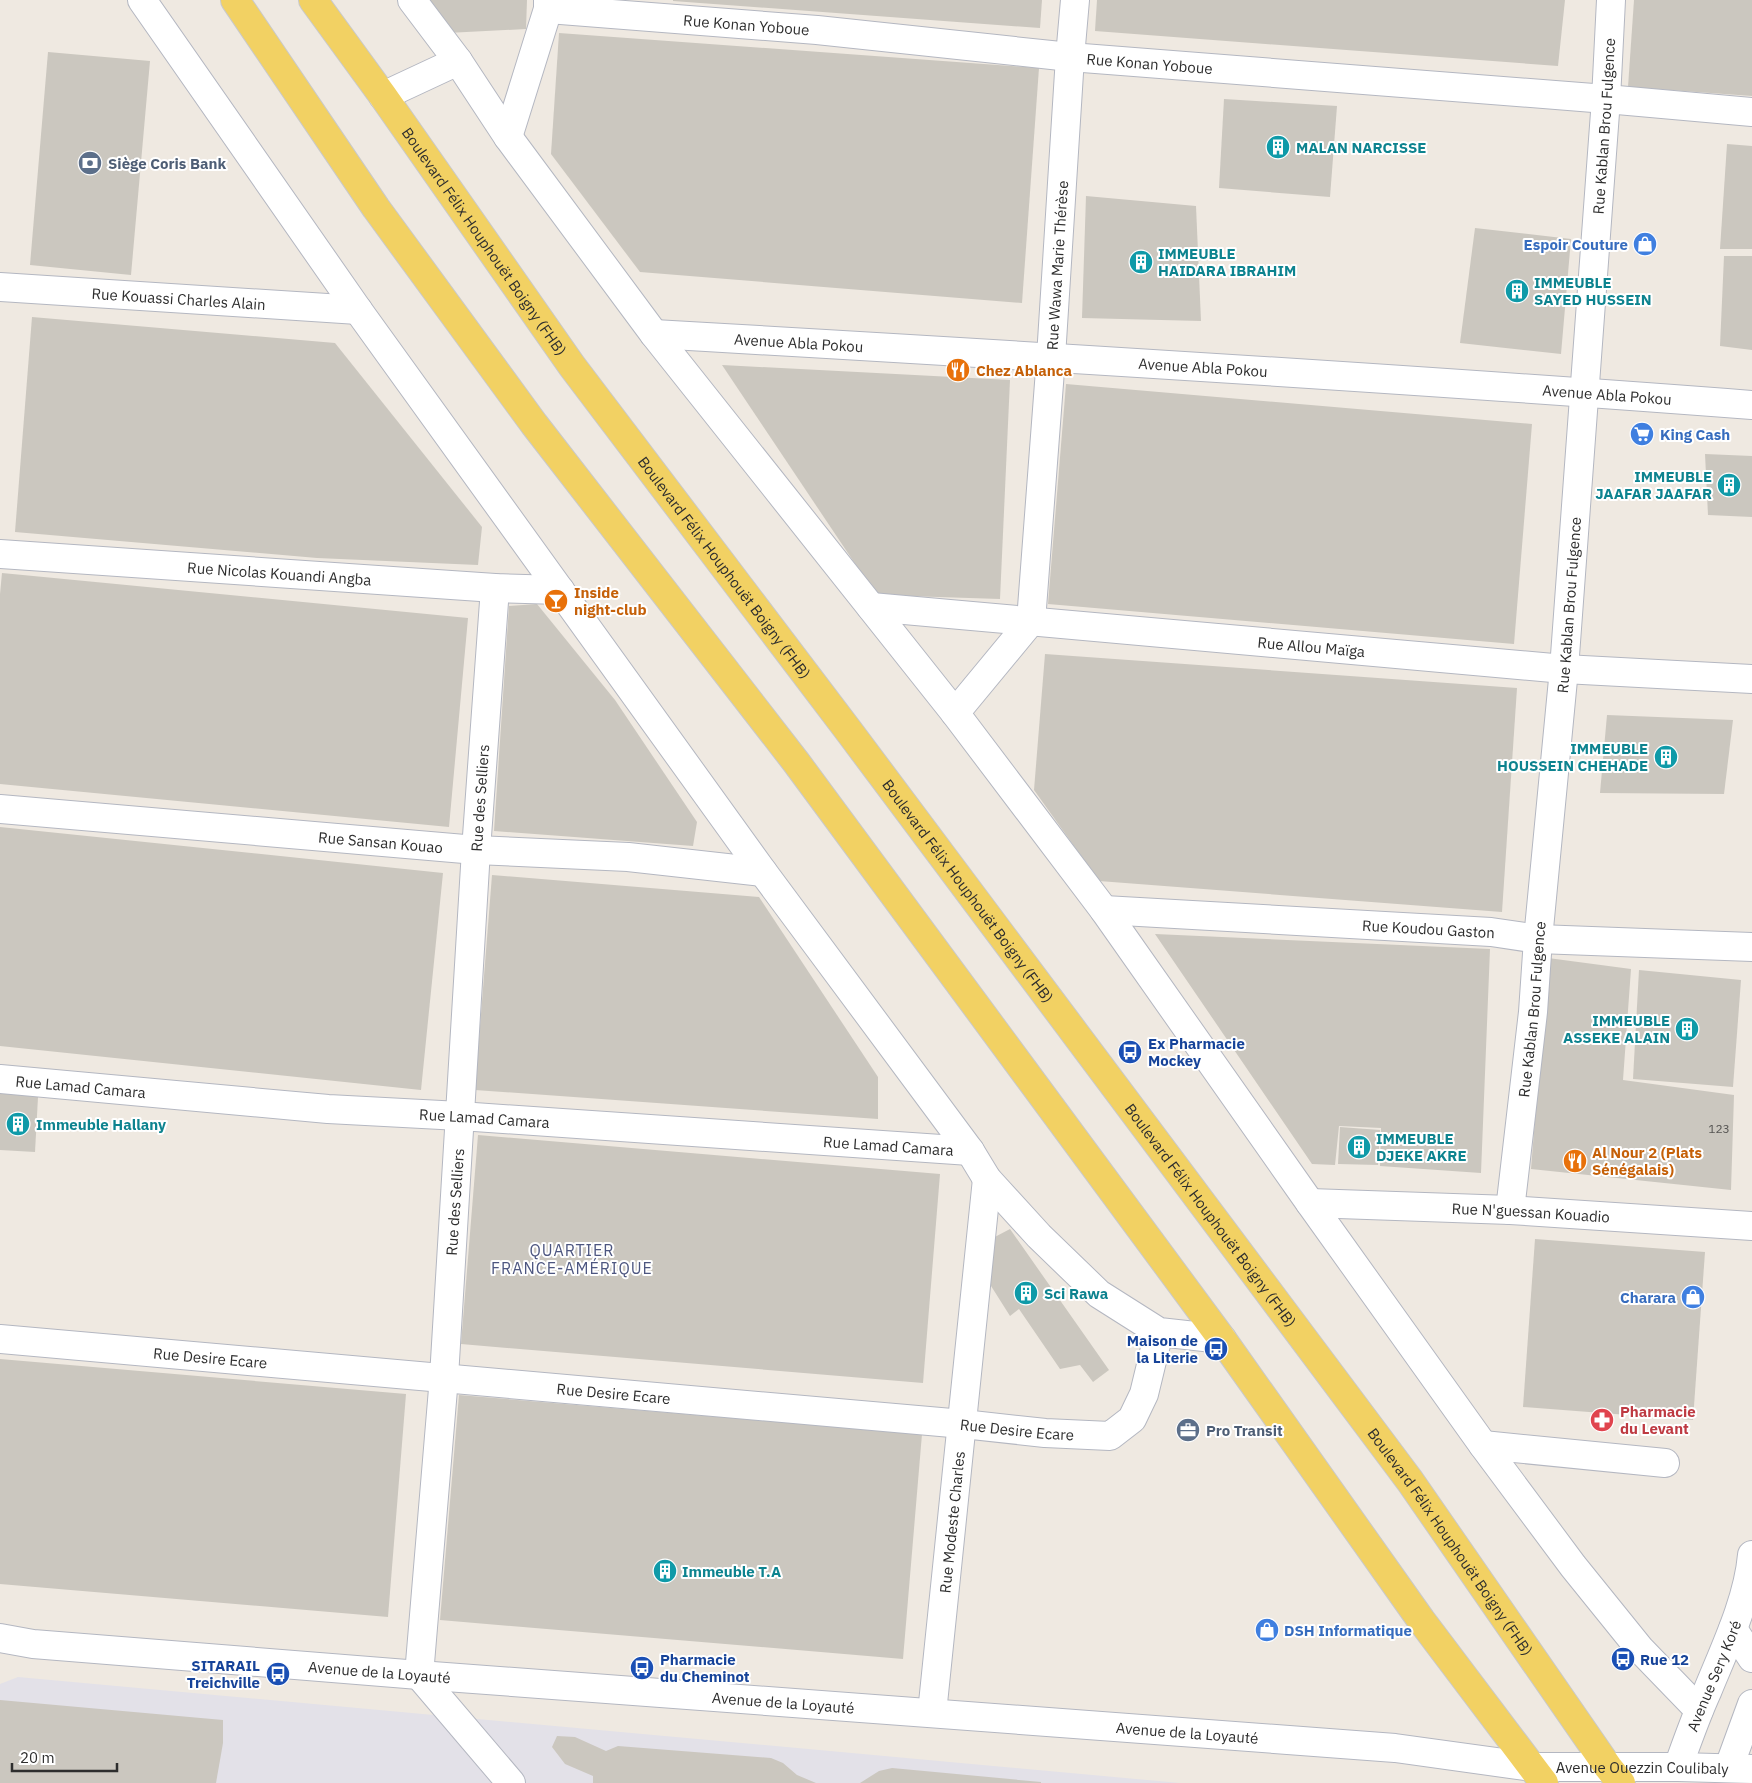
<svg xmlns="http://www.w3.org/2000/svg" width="1752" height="1783" font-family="'IBM Plex Sans',sans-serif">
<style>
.industrial{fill:#e3e1e8}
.building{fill:#cbc7bf}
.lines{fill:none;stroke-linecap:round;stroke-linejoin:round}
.minor-casing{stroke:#b4b7c1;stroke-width:30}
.major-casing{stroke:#c9c9c9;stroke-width:30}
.minor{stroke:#fff;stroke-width:28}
.major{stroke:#f2d163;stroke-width:28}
.labels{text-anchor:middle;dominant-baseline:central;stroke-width:4;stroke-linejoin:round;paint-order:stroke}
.number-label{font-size:12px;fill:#555452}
.street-label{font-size:15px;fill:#2e2e2e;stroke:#fff}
.culture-label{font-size:15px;font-weight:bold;fill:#0d838f;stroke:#fff;text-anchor:start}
.service-label{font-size:15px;font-weight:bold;fill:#4e5e75;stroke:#fff;text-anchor:start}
.shop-label{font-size:15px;font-weight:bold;fill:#366cbe;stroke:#fff;text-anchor:end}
.food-label{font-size:15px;font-weight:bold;fill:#c56008;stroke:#fff;text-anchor:start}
.transit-label{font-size:15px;font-weight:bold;fill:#164399;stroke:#fff;text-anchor:start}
.health-label{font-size:15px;font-weight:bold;fill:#be3a42;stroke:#fff;text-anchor:start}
.neighbourhood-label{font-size:16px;letter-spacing:1px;fill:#4d5680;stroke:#fff}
</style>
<rect width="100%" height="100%" fill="#efe9e1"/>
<path class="industrial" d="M18,1677L1180,1783H0V1684Z"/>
<g class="building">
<path d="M426,0H527L526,29L447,33Z"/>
<path d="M673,0H1042L1040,28L673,1Z"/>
<path d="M1097,0H1565L1558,66L1095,31Z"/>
<path d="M1634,0H1752V96L1628,87Z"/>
<path d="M559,33L1039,68L1022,303L640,272L551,154Z"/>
<path d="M48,52L150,61L131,275L30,265Z"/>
<path d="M1224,99L1337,106L1330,197L1219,188Z"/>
<path d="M1727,144L1752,146V249H1720Z"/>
<path d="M1086,196L1196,206L1201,321L1082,318Z"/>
<path d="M1475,228L1571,239L1561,354L1460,343Z"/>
<path d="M1724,256H1752V350L1720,346Z"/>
<path d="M32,317L335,343L482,527L478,565L317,558L15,532Z"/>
<path d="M722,365L1010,380L1000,599L876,595Z"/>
<path d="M1066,384L1532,424L1514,644L1048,604Z"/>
<path d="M1705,454L1752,456V517L1708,515Z"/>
<path d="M2,573L468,618L449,827L0,784V594Z"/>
<path d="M537,604L615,700L697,822L693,846L494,831L509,606Z"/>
<path d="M1045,654L1517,688L1502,912L1099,881L1034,790Z"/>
<path d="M1607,715L1733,720L1724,794L1600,793Z"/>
<path d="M0,827L443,873L421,1090L0,1046Z"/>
<path d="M492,875L759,897L878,1077V1119L475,1090Z"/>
<path d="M1155,934L1490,949L1481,1173L1380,1166L1381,1128L1339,1126L1335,1165L1312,1164Z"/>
<path d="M1548,958L1631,969L1623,1080L1734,1095L1731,1190L1531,1169Z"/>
<path d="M1639,970L1741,980L1733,1087L1633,1079Z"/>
<path d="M0,1092L38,1097L35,1152L0,1150Z"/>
<path d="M1340,1127L1380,1130L1378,1165L1338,1164Z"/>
<path d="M478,1135L940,1174L923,1383L461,1344Z"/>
<path d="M1010,1229L1109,1370L1093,1382L1080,1365L1060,1369L1019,1309L1010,1316L986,1278L991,1239Z"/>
<path d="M1535,1239L1705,1252L1693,1420L1523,1407Z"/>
<path d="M0,1359L406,1394L388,1617L0,1584Z"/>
<path d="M459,1395L922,1434L903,1659L440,1620Z"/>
<path d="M0,1700L223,1720V1743L216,1783H0Z"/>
<path d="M557,1736L575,1737L606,1751L618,1746L771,1758L783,1763L797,1775L816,1783H593V1776L565,1764L552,1747Z"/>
<path d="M892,1768L1041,1782V1783H860L879,1771Z"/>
</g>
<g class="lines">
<g class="minor-casing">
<g id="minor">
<path d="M142,0L358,310L763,872L970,1151L987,1179L1039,1236L1099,1294L1159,1332L1222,1339"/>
<path d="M412,0L458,61L508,137L654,334L955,713L1104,910L1310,1203L1483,1445L1573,1566L1640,1649L1699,1710"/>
<path id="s1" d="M548,9L817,30L1070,57L1606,99L1752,112"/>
<path d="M383,96L458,61"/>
<path d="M508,137L548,9V0"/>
<path id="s2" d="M0,287L358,310"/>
<path id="s3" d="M654,334C1020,355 1386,377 1752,405"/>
<path id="s4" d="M0,554L495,588L560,590"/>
<path d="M495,588L476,850L444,1377L419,1675L511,1783"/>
<path id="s5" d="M871,607L1564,669L1752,679"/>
<path id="s6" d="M955,713L1031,621L1051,357L1070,57L1075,0"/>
<path id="s7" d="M0,809L476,850L628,857L763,872"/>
<path id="s8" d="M1104,910L1491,932L1538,939L1752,947"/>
<path id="s9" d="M0,1079L328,1109L460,1116L970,1151"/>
<path id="s10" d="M1310,1203L1510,1210L1752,1226"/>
<path id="s11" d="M1510,1210L1533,1012L1538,939L1564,669L1606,99L1611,0"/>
<path id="s12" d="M0,1339L963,1424L1045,1433L1110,1436L1132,1419L1144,1394L1159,1332"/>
<path d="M1483,1445L1665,1463"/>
<path d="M1733,1629L1752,1658"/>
<path id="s13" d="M0,1638L33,1644L419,1675L1395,1748L1532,1767H1678L1752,1769"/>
<path id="s14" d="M932,1713L987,1179"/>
<path id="s15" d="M1678,1767C1687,1742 1696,1716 1707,1692C1724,1650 1748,1601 1752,1555"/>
<path d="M1729,1767L1752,1704"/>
</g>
</g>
<g class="major-casing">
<g id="major">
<path d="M235,0L376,208L534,424L796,762L1222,1339L1421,1620L1544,1783"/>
<path id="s16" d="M313,0L383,96L572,366L848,730L1410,1481L1608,1767L1621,1783"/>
</g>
</g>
<use href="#minor" class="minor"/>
<use href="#major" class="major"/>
</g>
<defs>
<g id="building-disc" transform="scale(1.25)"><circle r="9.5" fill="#0f9aa8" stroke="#fff"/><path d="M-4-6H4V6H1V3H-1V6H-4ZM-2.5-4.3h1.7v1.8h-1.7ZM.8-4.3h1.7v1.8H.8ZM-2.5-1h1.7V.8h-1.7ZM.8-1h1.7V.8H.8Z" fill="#fff"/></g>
<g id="bank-disc" transform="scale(1.25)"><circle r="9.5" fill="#5c6f8a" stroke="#fff"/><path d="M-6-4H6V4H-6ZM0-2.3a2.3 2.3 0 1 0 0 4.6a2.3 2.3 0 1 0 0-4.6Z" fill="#fff"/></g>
<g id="shop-disc" transform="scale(1.25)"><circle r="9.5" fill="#3f7fe0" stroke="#fff"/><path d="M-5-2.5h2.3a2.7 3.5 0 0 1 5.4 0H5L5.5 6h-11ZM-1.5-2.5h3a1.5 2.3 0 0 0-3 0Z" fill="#fff"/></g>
<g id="restaurant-disc" transform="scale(1.25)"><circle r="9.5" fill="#e8710a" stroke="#fff"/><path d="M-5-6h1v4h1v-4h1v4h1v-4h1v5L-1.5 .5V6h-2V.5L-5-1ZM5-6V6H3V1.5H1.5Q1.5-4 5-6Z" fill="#fff"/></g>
<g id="supermarket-disc" transform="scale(1.25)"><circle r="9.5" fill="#3f7fe0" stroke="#fff"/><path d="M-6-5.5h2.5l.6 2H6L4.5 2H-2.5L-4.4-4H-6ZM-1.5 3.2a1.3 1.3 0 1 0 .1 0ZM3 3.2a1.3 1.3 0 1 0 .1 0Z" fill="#fff"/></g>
<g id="bar-disc" transform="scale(1.25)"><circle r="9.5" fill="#e8710a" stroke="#fff"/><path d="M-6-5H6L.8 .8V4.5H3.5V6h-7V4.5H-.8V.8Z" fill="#fff"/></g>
<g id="bus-disc" transform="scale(1.25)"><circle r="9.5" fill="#1a4fb4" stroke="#fff"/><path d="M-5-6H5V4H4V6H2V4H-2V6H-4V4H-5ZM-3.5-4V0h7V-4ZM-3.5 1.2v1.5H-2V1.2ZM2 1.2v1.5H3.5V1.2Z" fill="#fff"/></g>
<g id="pharmacy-disc" transform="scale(1.25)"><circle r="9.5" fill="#e0444e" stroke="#fff"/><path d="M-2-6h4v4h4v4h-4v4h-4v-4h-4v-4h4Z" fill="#fff"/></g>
<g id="office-disc" transform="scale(1.25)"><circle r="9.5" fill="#5c6f8a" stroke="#fff"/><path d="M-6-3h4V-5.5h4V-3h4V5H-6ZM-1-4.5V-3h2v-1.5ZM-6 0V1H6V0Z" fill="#fff"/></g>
</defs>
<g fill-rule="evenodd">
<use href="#building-disc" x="1278" y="147"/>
<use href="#bank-disc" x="90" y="163"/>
<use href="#shop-disc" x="1645" y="244"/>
<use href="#building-disc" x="1141" y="262"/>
<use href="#building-disc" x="1517" y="291"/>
<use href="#restaurant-disc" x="958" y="370"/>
<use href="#supermarket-disc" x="1642" y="434"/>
<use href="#building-disc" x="1729" y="485"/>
<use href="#bar-disc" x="556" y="601"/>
<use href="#building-disc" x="1666" y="757"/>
<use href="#building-disc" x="1687" y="1029"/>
<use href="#bus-disc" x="1130" y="1052"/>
<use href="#building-disc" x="18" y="1124"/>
<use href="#building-disc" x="1359" y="1147"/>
<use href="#restaurant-disc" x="1575" y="1161"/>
<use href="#building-disc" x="1026" y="1293"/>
<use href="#shop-disc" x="1693" y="1297"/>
<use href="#bus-disc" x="1216" y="1349"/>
<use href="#pharmacy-disc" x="1602" y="1420"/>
<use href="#office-disc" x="1188" y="1430"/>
<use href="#building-disc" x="665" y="1571"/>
<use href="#shop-disc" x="1267" y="1630"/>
<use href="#bus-disc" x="1623" y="1659"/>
<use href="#bus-disc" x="642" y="1668"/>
<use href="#bus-disc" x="278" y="1674"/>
</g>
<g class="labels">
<g class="number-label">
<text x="1719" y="1128">123</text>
</g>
<g class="street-label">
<text stroke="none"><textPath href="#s1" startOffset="199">Rue Konan Yoboue</textPath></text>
<text stroke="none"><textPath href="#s1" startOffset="604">Rue Konan Yoboue</textPath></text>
<text stroke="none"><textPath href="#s11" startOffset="1088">Rue Kablan Brou Fulgence</textPath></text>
<text stroke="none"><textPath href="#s16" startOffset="296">Boulevard Félix Houphouët Boigny (FHB)</textPath></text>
<text stroke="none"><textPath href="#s6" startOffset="476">Rue Wawa Marie Thérèse</textPath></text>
<text stroke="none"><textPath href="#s2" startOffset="179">Rue Kouassi Charles Alain</textPath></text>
<text stroke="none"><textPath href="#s3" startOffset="145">Avenue Abla Pokou</textPath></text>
<text stroke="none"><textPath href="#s3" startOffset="550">Avenue Abla Pokou</textPath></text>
<text stroke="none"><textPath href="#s3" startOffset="955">Avenue Abla Pokou</textPath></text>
<text stroke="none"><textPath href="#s16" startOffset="701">Boulevard Félix Houphouët Boigny (FHB)</textPath></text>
<text stroke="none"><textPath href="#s4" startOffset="280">Rue Nicolas Kouandi Angba</textPath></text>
<text stroke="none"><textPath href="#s11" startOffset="608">Rue Kablan Brou Fulgence</textPath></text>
<text stroke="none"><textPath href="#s5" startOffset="442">Rue Allou Maïga</textPath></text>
<text transform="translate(480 798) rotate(-86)">Rue des Selliers</text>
<text stroke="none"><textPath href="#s7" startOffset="382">Rue Sansan Kouao</textPath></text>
<text stroke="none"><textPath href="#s16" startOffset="1106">Boulevard Félix Houphouët Boigny (FHB)</textPath></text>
<text stroke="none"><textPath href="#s8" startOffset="325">Rue Koudou Gaston</textPath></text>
<text stroke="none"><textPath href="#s11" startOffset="202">Rue Kablan Brou Fulgence</textPath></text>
<text stroke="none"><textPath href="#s9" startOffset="81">Rue Lamad Camara</textPath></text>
<text stroke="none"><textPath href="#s9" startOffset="486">Rue Lamad Camara</textPath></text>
<text stroke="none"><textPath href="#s9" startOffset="891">Rue Lamad Camara</textPath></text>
<text transform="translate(455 1202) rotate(-86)">Rue des Selliers</text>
<text stroke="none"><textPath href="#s10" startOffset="221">Rue N'guessan Kouadio</textPath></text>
<text stroke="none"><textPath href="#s16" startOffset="1511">Boulevard Félix Houphouët Boigny (FHB)</textPath></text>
<text stroke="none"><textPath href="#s12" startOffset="211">Rue Desire Ecare</textPath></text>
<text stroke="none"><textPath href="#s12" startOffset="616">Rue Desire Ecare</textPath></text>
<text stroke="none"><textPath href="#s12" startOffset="1021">Rue Desire Ecare</textPath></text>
<text stroke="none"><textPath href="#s14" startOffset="192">Rue Modeste Charles</textPath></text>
<text stroke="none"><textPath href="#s16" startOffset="1916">Boulevard Félix Houphouët Boigny (FHB)</textPath></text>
<text stroke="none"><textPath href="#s13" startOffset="381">Avenue de la Loyauté</textPath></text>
<text stroke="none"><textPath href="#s15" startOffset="98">Avenue Sery Koré</textPath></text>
<text stroke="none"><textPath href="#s13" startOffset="786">Avenue de la Loyauté</textPath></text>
<text stroke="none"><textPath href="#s13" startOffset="1191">Avenue de la Loyauté</textPath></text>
<text stroke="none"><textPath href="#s13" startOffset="1648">Avenue Ouezzin Coulibaly</textPath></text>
</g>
<g class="culture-label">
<text x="1296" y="147">MALAN NARCISSE</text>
<text x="1158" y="253">IMMEUBLE<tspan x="1158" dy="17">HAIDARA IBRAHIM</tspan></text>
<text x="1534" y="282">IMMEUBLE<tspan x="1534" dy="17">SAYED HUSSEIN</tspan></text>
<text x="1712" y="476" text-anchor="end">IMMEUBLE<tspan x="1712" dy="17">JAAFAR JAAFAR</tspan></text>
<text x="1648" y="748" text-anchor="end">IMMEUBLE<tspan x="1648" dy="17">HOUSSEIN CHEHADE</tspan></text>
<text x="1670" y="1020" text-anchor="end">IMMEUBLE<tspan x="1670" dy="17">ASSEKE ALAIN</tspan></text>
<text x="36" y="1124">Immeuble Hallany</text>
<text x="1376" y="1138">IMMEUBLE<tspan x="1376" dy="17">DJEKE AKRE</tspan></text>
<text x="1044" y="1293">Sci Rawa</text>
<text x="682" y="1571">Immeuble T.A</text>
</g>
<g class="service-label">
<text x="108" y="163">Siège Coris Bank</text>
<text x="1206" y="1430">Pro Transit</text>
</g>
<g class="shop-label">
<text x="1628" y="244">Espoir Couture</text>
<text x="1660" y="434" text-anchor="start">King Cash</text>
<text x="1676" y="1297">Charara</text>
<text x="1284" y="1630" text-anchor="start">DSH Informatique</text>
</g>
<g class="food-label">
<text x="976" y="370">Chez Ablanca</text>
<text x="574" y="592">Inside<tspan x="574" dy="17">night-club</tspan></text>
<text x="1592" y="1152">Al Nour 2 (Plats<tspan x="1592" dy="17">Sénégalais)</tspan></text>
</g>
<g class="transit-label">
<text x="1148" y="1043">Ex Pharmacie<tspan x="1148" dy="17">Mockey</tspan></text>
<text x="1198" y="1340" text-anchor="end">Maison de<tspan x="1198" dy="17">la Literie</tspan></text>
<text x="660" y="1659">Pharmacie<tspan x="660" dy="17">du Cheminot</tspan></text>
<text x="1640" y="1659">Rue 12</text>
<text x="260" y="1665" text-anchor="end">SITARAIL<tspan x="260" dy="17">Treichville</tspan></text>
</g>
<g class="health-label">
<text x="1620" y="1411">Pharmacie<tspan x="1620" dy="17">du Levant</tspan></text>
</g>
<g class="neighbourhood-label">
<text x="572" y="1250">QUARTIER<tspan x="572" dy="18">FRANCE-AMÉRIQUE</tspan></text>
</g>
</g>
<path d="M12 1763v8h105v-8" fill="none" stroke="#2e2e2e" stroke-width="2.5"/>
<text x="20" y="1763" font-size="15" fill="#2e2e2e" stroke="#ffffff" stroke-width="4" paint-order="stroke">20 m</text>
</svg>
